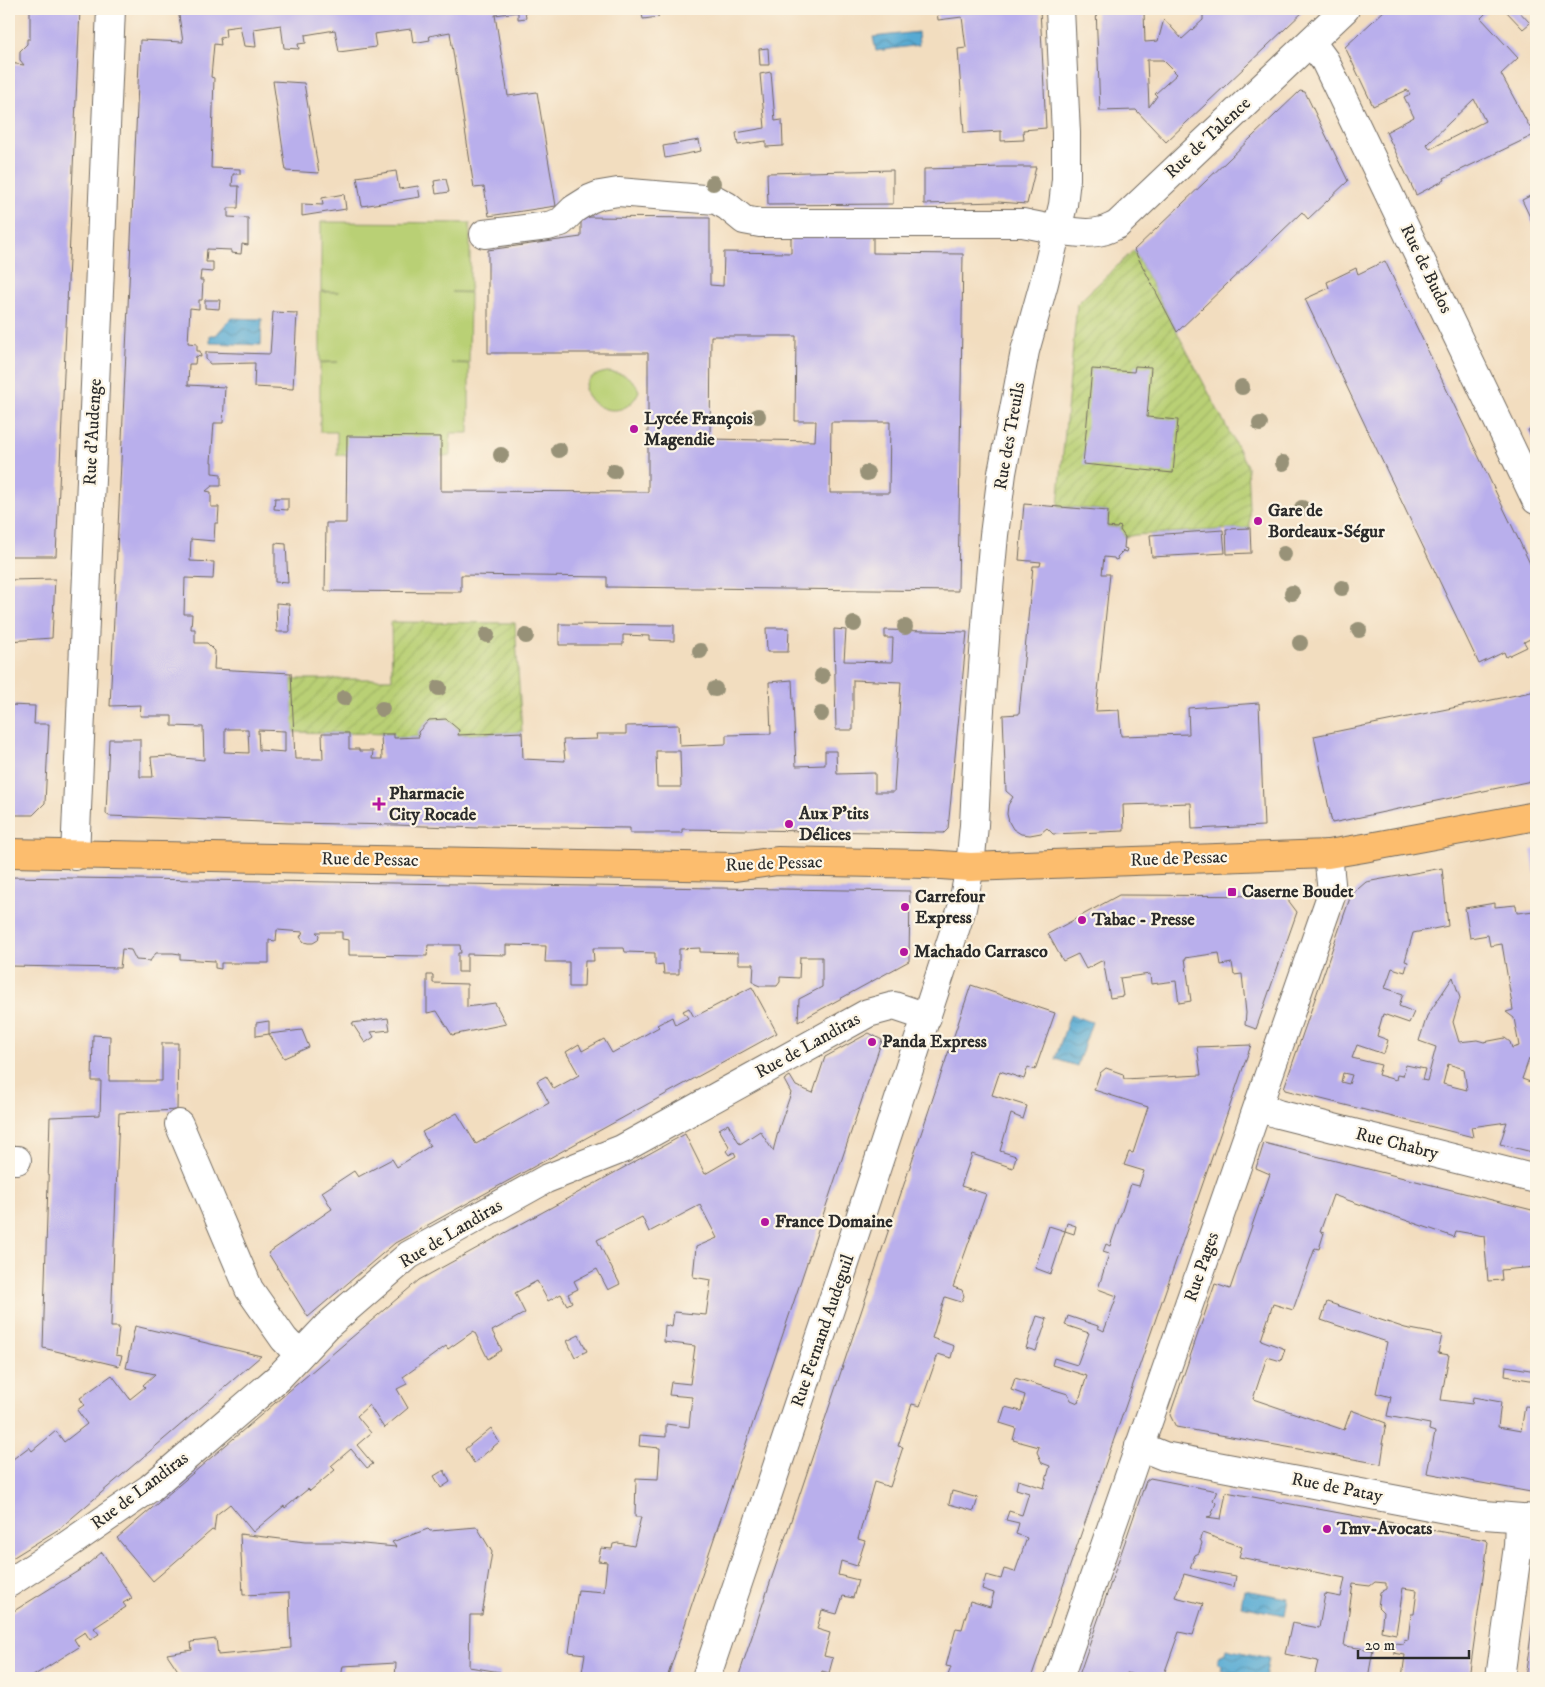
<svg xmlns="http://www.w3.org/2000/svg" width="1545" height="1687" font-family="'IM FELL DW Pica',serif">
<style>
.grass{fill:#b9d075;stroke:#727e50}
.garden{fill:url(#garden-furrows);stroke:#727e50}
.water{fill:url(#water-waves);stroke:#416a7f}
.building{fill:#b9afec;fill-rule:evenodd}
.lines{fill:none;stroke-linecap:round;stroke-linejoin:round}
.minor-casing{stroke:#71695f;stroke-width:30}
.major-casing{stroke:#71695f;stroke-width:30}
.minor{stroke:#fff;stroke-width:28}
.major{stroke:#fcbd6e;stroke-width:28}
.tree{fill:#989278}
.poi-dot{fill:#b5179e;stroke:#fcf5e5;stroke-width:2}
.labels{text-anchor:middle;dominant-baseline:central;stroke-width:4.5;stroke-linejoin:round;paint-order:stroke}
.street-label{font-size:18px;fill:#2b2b2b;stroke:#fcf5e5}
.poi-label{font-size:18px;font-weight:bold;fill:#2b2b2b;stroke:#fcf5e5;text-anchor:start}
</style>
<defs>
<pattern id="garden-furrows" width="10" height="10" patternUnits="userSpaceOnUse" patternTransform="scale(1.25)"><rect width="10" height="10" fill="#b9d075"/><path d="M-1 1l2-2M0 10L10 0M9 11l2-2" fill="none" stroke="#9fb365"/></pattern>
<pattern id="water-waves" width="16" height="10" patternUnits="userSpaceOnUse" patternTransform="scale(1.25)"><rect width="16" height="10" fill="#57aad3"/><path d="M0 5q4-4 8 0t8 0" fill="none" stroke="#488bab"/></pattern>
</defs>
<rect width="100%" height="100%" fill="#fcf5e5"/>
<filter id="ink" filterUnits="userSpaceOnUse"><feTurbulence type="fractalNoise" baseFrequency=".02" numOctaves="2"/><feDisplacementMap in="SourceGraphic" scale="10" xChannelSelector="R" yChannelSelector="G"/><feConvolveMatrix kernelMatrix="1 2 1 2 8 2 1 2 1" color-interpolation-filters="sRGB"/></filter>
<filter id="wash" filterUnits="userSpaceOnUse"><feTurbulence type="fractalNoise" baseFrequency=".0096" numOctaves="4" result="noise"/><feDisplacementMap in="SourceGraphic" scale="20" xChannelSelector="R" yChannelSelector="G"/><feGaussianBlur stdDeviation="1.12" result="paint"/><feColorMatrix in="noise" values="0 0 0 0 0 0 0 0 0 0 0 0 0 0 0 0 0 1.4 0 .05"/><feComposite in="paint" operator="in"/></filter>
<g filter="url(#wash)">
<rect width="100%" height="100%" fill="#f2ddbf"/>
<g class="grass">
<path d="M321,222L470,223V292H452L470,293L469,363H451L469,364V433H450V456L337,455V432H320V363L338,362H320V292H339L321,291Z"/>
<path d="M607,372C622,373 633,376 639,391C618,439 551,382 607,372Z"/>
</g>
<g class="garden">
<path d="M1134,250L1247,466L1250,528L1135,535L1125,537L1120,530L1121,527H1107L1108,511L1058,506L1077,304Z"/>
<path d="M391,622L515,623L522,732L458,735V730L446,719L429,720L418,732L419,737L394,738L393,734L293,732L291,679H392Z"/>
</g>
<g class="water">
<path d="M918,32L919,45L876,51L873,37Z"/>
<path d="M231,318L262,319L261,345L210,343V335H216Z"/>
<path d="M1070,1015L1092,1022L1077,1066L1055,1059Z"/>
<path d="M1244,1590L1288,1598L1285,1615L1241,1606Z"/>
<path d="M1226,1649L1269,1658L1265,1678L1221,1671L1222,1666C1218,1663 1217,1661 1219,1656L1225,1653Z"/>
</g>
<g id="blocks">
<g class="building">
<path d="M30,9H80L56,556H9V63L24,65L20,60V51L27,44V39H30Z"/>
<path d="M178,9H531L525,11L526,18L518,19V12L495,15L508,96L537,92L556,206L489,216L484,187L474,188L450,32L429,36L430,40L413,43L411,29L374,34L376,47L339,52L335,30L305,35L306,43L298,44L299,49L284,48L281,25L254,29L256,47L244,46L240,26L225,28L226,37L220,38L221,45L214,44L211,77L214,78L211,168L240,169V174H233L232,186H239L238,208H228V217L248,218V245L242,244L241,254L231,253V250L207,249L206,262H213V272L201,271L200,280H203L202,300H199V309L190,308L188,343L197,344V351H200L201,357L196,356L195,364H189L188,385L225,387L223,423H214L211,462H212V473L221,474V486H212L206,491L211,492V507H219L218,523H215L214,541L191,539L190,561L214,562L213,579L185,578L184,614H192L191,629H195V643H207L215,651L214,669L291,673L295,759H323L322,733H349V749H359V751H373L372,759H382L381,734H394V738L419,737L418,732L429,720L446,719L459,730L458,735L522,732L523,759L565,761L563,740L597,739L596,734H626V726L679,725L680,746L726,744V735L771,734L769,682L792,680L796,766L825,765V751H836L837,774L875,773V792H894L901,682L853,680V730H836L834,629L846,630L844,661L892,662L893,638H885V630L967,632L948,829L944,833L682,829V833H630V828L478,826V828L397,825L289,823L109,816L106,814L109,739H140V777H153L151,757L173,756V757L204,760L203,727L172,726V716H140L141,705L110,706L140,40L183,42ZM225,729H248L249,753L224,752L225,746ZM258,730L285,731V752L259,750ZM656,751H680L681,787H657Z"/>
<path d="M641,9H657L659,17L643,19Z"/>
<path d="M937,9H1040L1046,128L1023,130L1024,140L1001,141V131L964,133L958,49L966,48L962,17L938,20Z"/>
<path d="M1096,9H1164L1165,10L1144,12L1145,42L1158,41L1164,19L1182,39L1203,20V13L1199,9H1306L1166,142L1136,110L1100,111ZM1147,60H1163L1177,74L1155,94L1157,96L1149,107Z"/>
<path d="M1386,9H1490L1481,18L1518,58L1501,74L1534,135L1444,178L1445,180L1416,195L1386,132L1414,117L1404,97L1410,94L1407,90L1373,106L1345,47ZM1474,99L1485,121L1430,149L1427,144Z"/>
<path d="M1504,9H1517L1530,23L1523,29Z"/>
<path d="M768,48L769,65H760L759,49Z"/>
<path d="M771,72L775,121L782,120L783,146L766,147V141L738,145L736,133L765,128L760,74Z"/>
<path d="M273,81L304,83L319,173L286,171Z"/>
<path d="M1300,91L1305,92L1348,181L1308,219L1302,212L1177,332L1134,250Z"/>
<path d="M699,140L701,151L665,158L663,146Z"/>
<path d="M1003,167H1036L1027,204L998,202L924,204V169Z"/>
<path d="M893,170V204L768,205L767,173Z"/>
<path d="M396,171L399,189L418,186L420,197L362,206L357,177Z"/>
<path d="M446,179L449,192L436,194L434,181Z"/>
<path d="M1536,193V230L1522,200Z"/>
<path d="M344,194L346,209L302,216V204L323,205L322,198Z"/>
<path d="M581,217L710,218V285L723,286L724,252L791,253V233H873V253L963,254L958,591L607,587V577L461,575V592L325,591L326,523H346L347,436L441,437V491L648,492V353H488V250L581,237ZM711,336H796L795,421H816L815,441L710,439ZM831,422H890L889,493H830Z"/>
<path d="M1385,261L1536,576V636L1524,642L1527,647L1506,657L1504,652L1479,664L1305,299L1329,288L1327,282L1356,268L1358,274Z"/>
<path d="M205,300H220L219,309L205,308Z"/>
<path d="M273,312L297,313L293,389L254,387L255,363L210,364L206,359V352L270,354Z"/>
<path d="M1135,366L1151,367L1147,417L1178,420L1173,473L1083,464L1092,369L1134,372Z"/>
<path d="M1536,426V448L1528,430Z"/>
<path d="M275,498H288V510L274,509Z"/>
<path d="M1024,504L1108,511L1107,527L1117,528L1118,526L1121,527L1120,530L1125,537L1124,548L1127,549L1126,552L1123,551L1117,557L1118,559L1115,560L1114,558L1104,557L1102,574H1110L1096,711L1119,710L1121,736L1189,734L1188,708L1259,703L1264,826L1192,829L1191,803L1123,805L1124,831L1053,834L1047,828L1041,833L1030,835L1021,834L1013,829L1009,822L1007,814L1008,805L1013,797L1006,791L1003,715L1019,714L1033,566H1040L1041,562L1019,560Z"/>
<path d="M1250,528L1251,553L1227,554L1226,529Z"/>
<path d="M1223,530L1225,553L1152,557L1150,535Z"/>
<path d="M275,543L286,544L288,583L275,582Z"/>
<path d="M55,579L52,638L9,641V580Z"/>
<path d="M276,603L289,604L290,632H277Z"/>
<path d="M559,624L674,625V641L649,640V636L623,635V645H559Z"/>
<path d="M766,628H789L788,652H767Z"/>
<path d="M1536,691V780L1332,823L1314,736Z"/>
<path d="M9,705L35,706L34,724H49L45,803L33,815H9Z"/>
<path d="M1536,849V874H1535L1531,850Z"/>
<path d="M1442,868L1448,926L1413,933L1405,961L1408,962L1405,972L1392,968L1385,988L1403,994L1399,1006L1414,1012L1409,1023L1383,1014L1377,1036L1388,1040L1384,1054L1357,1045L1352,1058L1381,1065L1378,1075L1396,1080L1397,1075L1403,1076L1406,1065L1425,1069L1422,1080L1427,1081L1436,1047L1419,1041L1427,1016L1453,977L1460,998L1453,1022L1459,1042L1477,1040L1484,1042L1505,1038L1510,1042L1512,1048L1519,1046L1514,1018L1506,1012L1513,1010L1502,944L1490,946L1488,935L1470,938L1465,908L1495,903V907L1516,905L1517,913L1534,911L1536,923V1058L1529,1059L1522,1079L1536,1084V1153L1500,1144L1507,1122L1471,1127L1473,1137L1285,1090L1284,1088L1351,895L1366,882ZM1448,1064L1464,1069L1467,1090L1443,1084ZM1343,1073L1352,1075L1349,1084L1341,1082Z"/>
<path d="M9,877L910,891L909,961L798,1022L799,999L822,987V957H800L799,978L780,977V982L777,986H760L755,984L753,981L754,964H738V953L700,952V948L679,949V974H664L663,964L655,965V953L625,952L624,948H593L594,961H585L584,987H569V962H545L546,946L506,945V955L467,954V972H458V953H461L460,945H428L427,956L349,955V940L342,939V932H316L319,935L318,940L313,943H308L304,942L300,937L303,932L277,930L276,941L269,940V963H221V969L215,968V961L180,959V954L173,953H156L150,961L136,960L131,950L122,949L120,968L9,966Z"/>
<path d="M1119,895L1285,896L1297,912L1256,1029L1245,1025L1246,1013L1242,974L1234,975L1232,963L1221,965L1219,953L1185,958L1191,1001L1179,1003L1176,981L1151,984L1150,974L1120,978L1123,996L1110,998L1103,960L1086,969L1078,954L1063,961L1048,934Z"/>
<path d="M427,975H433V983L467,984V1007L495,1003L506,1024L452,1035L437,1011L427,1013Z"/>
<path d="M971,985L1055,1013L1035,1070L1028,1067L1024,1079L1000,1071L992,1095L1027,1106L1023,1119L1011,1114L1000,1151L1016,1156L1013,1168L972,1154L961,1186L986,1194L953,1287L962,1290L964,1296L961,1302L945,1297L932,1338L954,1346L951,1358L938,1354L920,1406L912,1404L898,1446L903,1447L890,1487L874,1482L858,1539L865,1541L857,1566L841,1561L838,1575L858,1580L853,1598L843,1596L837,1614L822,1610L817,1629L830,1633L824,1656L833,1658L829,1673L822,1671L820,1678H738Z"/>
<path d="M752,987L777,1033L395,1243L308,1317L268,1253L332,1209L322,1192L354,1171L358,1177L392,1159L397,1167L430,1146L422,1132L457,1113L476,1144L549,1103L537,1081L546,1076L554,1089L579,1075L566,1052L579,1044L582,1051L604,1039L612,1053L659,1027L657,1025L672,1017L675,1025L688,1018L683,1011L689,1008L694,1017Z"/>
<path d="M388,1018L390,1030L371,1032L374,1037L365,1043L352,1023Z"/>
<path d="M269,1021V1034L256,1036V1023Z"/>
<path d="M302,1030L309,1047L284,1058L269,1034Z"/>
<path d="M869,1033L882,1040L667,1678H581L585,1654L569,1652L578,1590L604,1592L607,1562L598,1561L601,1548L612,1549L613,1544L618,1543L634,1546L641,1517H635L636,1478L658,1479L660,1448L639,1446L640,1435L666,1437V1424L689,1427L692,1397L669,1395L671,1382L690,1384L695,1346L664,1342L665,1325L672,1327L674,1312L706,1315L711,1280L693,1277L696,1247L717,1238L700,1205L649,1232L642,1217L597,1240L620,1284L608,1290L597,1269L574,1281L578,1289L568,1294L572,1302L567,1305L561,1294L548,1301L537,1281L515,1293L525,1313L492,1331L502,1350L488,1359L474,1331L448,1349L446,1346L403,1377L407,1384L397,1389L408,1408L384,1428L369,1405L357,1416L371,1433L357,1445L373,1464L367,1468L351,1449L331,1466L335,1470L310,1491L308,1489L285,1508L284,1506L253,1532L230,1504L216,1515L214,1531L212,1530L153,1581L117,1538L419,1280L685,1134L705,1174L736,1156L734,1152L729,1155L726,1151L730,1148L719,1129L728,1124L740,1144L760,1131L773,1151L779,1128L791,1093L784,1080L790,1076L796,1086L813,1093L825,1057Z"/>
<path d="M93,1035L110,1036L109,1081H162V1043H178L177,1110L119,1113L111,1327H119L116,1355L122,1356L119,1366L43,1348L50,1117L100,1115L101,1081H92Z"/>
<path d="M1251,1045L1031,1678H947L951,1667L946,1666L956,1628L962,1629L970,1601L990,1607L994,1593L982,1589L986,1575L1001,1579L1004,1569L1015,1572L1027,1538L1016,1534L1019,1523L1006,1520L1009,1511L1022,1515L1029,1493L1016,1489L1018,1480L1044,1488L1050,1466L1042,1463L1037,1452L1039,1447L1013,1440L1016,1428L1000,1423L1005,1407L1021,1411L1025,1395L1011,1390L1015,1378L1068,1394L1071,1400L1078,1403L1087,1376L1052,1365L1054,1358L1077,1365L1089,1333L1065,1325L1068,1316L1098,1326V1328L1104,1331L1117,1296L1098,1289L1109,1254L1103,1252L1106,1244L1110,1246L1131,1184L1139,1186L1144,1171L1124,1165L1129,1152L1133,1153L1148,1107L1094,1090L1100,1073L1106,1068L1123,1074L1124,1079L1201,1075L1197,1047Z"/>
<path d="M1264,1143L1536,1211V1267L1501,1270L1502,1280L1488,1281L1484,1236L1456,1231L1454,1237L1333,1195L1320,1232L1324,1233L1319,1249L1315,1248L1293,1310L1273,1304L1261,1340L1285,1349L1281,1361L1267,1357L1253,1399L1344,1430L1351,1410L1386,1423L1382,1444H1384L1381,1464L1176,1427L1170,1415L1215,1284L1230,1289L1270,1174L1256,1168Z"/>
<path d="M1067,1223L1076,1226L1074,1234L1065,1231Z"/>
<path d="M1049,1226L1065,1231L1051,1274L1035,1268Z"/>
<path d="M1327,1302L1405,1328L1442,1335L1438,1353L1449,1355L1441,1400L1472,1404L1473,1397L1501,1402L1498,1427L1521,1431L1525,1406L1536,1407V1493L1427,1473L1435,1432L1429,1430L1430,1424L1387,1416L1391,1397L1376,1393L1387,1342L1321,1320Z"/>
<path d="M1037,1316L1047,1319L1036,1351L1026,1348Z"/>
<path d="M135,1326L261,1356L59,1529L9,1560V1462L29,1447L32,1451L56,1431L64,1442L87,1424L77,1410L84,1405L80,1398L112,1375L130,1399L145,1387L143,1385L155,1374L126,1368Z"/>
<path d="M579,1335L587,1351L575,1357L567,1341Z"/>
<path d="M1506,1366L1536,1371V1381L1505,1376Z"/>
<path d="M491,1428L499,1442L474,1463L465,1449Z"/>
<path d="M444,1470L450,1482L441,1488L434,1476Z"/>
<path d="M1150,1478L1217,1491L1213,1500L1216,1503L1211,1516L1207,1517L1221,1519L1226,1492L1486,1540L1488,1542L1469,1678H1402L1405,1655L1394,1653L1395,1643L1403,1644L1404,1639L1408,1640L1411,1614H1414L1417,1590L1403,1588L1396,1634L1381,1631L1383,1612L1378,1607L1380,1592L1386,1589V1583L1375,1582L1370,1586L1353,1584L1344,1646L1373,1650L1368,1678H1314L1318,1661L1285,1654L1292,1623L1319,1628L1325,1594L1341,1597L1345,1578L1239,1557L1242,1547L1202,1533L1200,1539L1202,1543L1199,1553L1195,1555L1190,1568L1236,1576L1234,1587L1184,1574L1175,1597L1203,1604L1193,1635L1179,1632L1164,1674L1175,1678H1136L1137,1676L1127,1673L1125,1678H1078L1146,1481Z"/>
<path d="M952,1491L978,1498L974,1511L949,1504Z"/>
<path d="M477,1527L492,1552L482,1615H470L469,1667L500,1672V1678H395L396,1663L343,1666L341,1678H183L167,1654L192,1650L191,1642L216,1639L218,1655L291,1648L289,1593L243,1595L240,1534L305,1542H341L396,1547L392,1542L428,1529L430,1531Z"/>
<path d="M102,1552L132,1598L123,1603L126,1607L94,1628L99,1634L90,1640L85,1632L74,1639L79,1647L30,1678H9V1614L83,1568Z"/>
<path d="M1535,1607H1536V1678H1525Z"/>
</g>
</g>
</g>
<g filter="url(#ink)">
<use href="#blocks" fill-opacity="0" stroke="#71695f" stroke-width="1"/>
<g class="lines">
<g class="minor-casing">
<g id="minor">
<path d="M1311,42L1325,61L1536,500"/>
<path d="M484,234L548,226L561,222L574,209L590,199L600,195L618,192L716,200L727,206L744,220L760,223H1023C1044,227 1082,237 1102,231C1107,230 1112,227 1117,225L1345,9"/>
<path d="M75,856L111,9"/>
<path d="M1259,1107L1278,1114L1536,1179"/>
<path d="M179,1124L249,1289L284,1339L299,1355"/>
<path d="M9,1160H17"/>
<path d="M1139,1446L1164,1456L1472,1514L1536,1519"/>
<path d="M9,1583L66,1546L150,1488L278,1378L327,1326L409,1255L546,1179L622,1149L868,1013L894,1006L927,1017"/>
<path d="M706,1678L832,1303L962,908L970,867L974,825L979,724L987,611L994,535L1002,473L1025,351L1044,283L1063,205L1066,179V133L1060,9"/>
<path d="M1059,1678L1332,893L1328,854"/>
<path d="M1500,1678L1518,1546L1519,1519"/>
</g>
</g>
<g class="major-casing">
<path id="major" d="M9,853L735,867L777,861L926,864L970,867L1328,854L1364,848L1536,816"/>
</g>
<use href="#minor" class="minor"/>
<use href="#major" class="major"/>
</g>
<g class="tree">
<circle cx="713" cy="183" r="8"/>
<circle cx="1242" cy="387" r="8"/>
<circle cx="758" cy="416" r="8"/>
<circle cx="1260" cy="424" r="8"/>
<circle cx="559" cy="450" r="8"/>
<circle cx="501" cy="455" r="8"/>
<circle cx="1283" cy="463" r="8"/>
<circle cx="614" cy="471" r="8"/>
<circle cx="867" cy="473" r="8"/>
<circle cx="1302" cy="508" r="8"/>
<circle cx="1284" cy="554" r="8"/>
<circle cx="1342" cy="588" r="8"/>
<circle cx="1292" cy="593" r="8"/>
<circle cx="854" cy="624" r="8"/>
<circle cx="905" cy="627" r="8"/>
<circle cx="1359" cy="630" r="8"/>
<circle cx="487" cy="635" r="8"/>
<circle cx="526" cy="636" r="8"/>
<circle cx="1300" cy="643" r="8"/>
<circle cx="700" cy="651" r="8"/>
<circle cx="822" cy="676" r="8"/>
<circle cx="439" cy="688" r="8"/>
<circle cx="715" cy="689" r="8"/>
<circle cx="344" cy="698" r="8"/>
<circle cx="382" cy="709" r="8"/>
<circle cx="821" cy="714" r="8"/>
</g>
</g>
<g class="poi-dot">
<circle cx="634" cy="429" r="5"/>
<circle cx="1258" cy="521" r="5"/>
<path d="M376.5 796.5h5v5h5v5h-5v5h-5v-5h-5v-5h5z"/>
<circle cx="789" cy="824" r="5"/>
<rect x="1227" y="887" width="10" height="10" rx="2.5"/>
<circle cx="905" cy="907" r="5"/>
<circle cx="1082" cy="920" r="5"/>
<circle cx="904" cy="952" r="5"/>
<circle cx="872" cy="1042" r="5"/>
<circle cx="765" cy="1222" r="5"/>
<circle cx="1327" cy="1529" r="5"/>
</g>
<g class="labels">
<g class="street-label">
<text transform="translate(1208 138) rotate(-43)">Rue de Talence</text>
<text transform="translate(1426 269) rotate(64)">Rue de Budos</text>
<text transform="translate(93 432) rotate(-87)">Rue d'Audenge</text>
<text transform="translate(1010 436) rotate(-80)">Rue des Treuils</text>
<text transform="translate(1179 859) rotate(-2)">Rue de Pessac</text>
<text transform="translate(370 860) rotate(1)">Rue de Pessac</text>
<text transform="translate(774 864) rotate(-2)">Rue de Pessac</text>
<text transform="translate(808 1046) rotate(-29)">Rue de Landiras</text>
<text transform="translate(1397 1144) rotate(14)">Rue Chabry</text>
<text transform="translate(451 1234) rotate(-31)">Rue de Landiras</text>
<text transform="translate(1202 1267) rotate(-71)">Rue Pages</text>
<text transform="translate(823 1331) rotate(-71)">Rue Fernand Audeguil</text>
<text transform="translate(1337 1488) rotate(11)">Rue de Patay</text>
<text transform="translate(140 1491) rotate(-37)">Rue de Landiras</text>
</g>
<g class="poi-label">
<text x="644" y="419">Lycée François<tspan x="644" dy="21">Magendie</tspan></text>
<text x="1268" y="511">Gare de<tspan x="1268" dy="21">Bordeaux-Ségur</tspan></text>
<text x="389" y="794">Pharmacie<tspan x="389" dy="21">City Rocade</tspan></text>
<text x="799" y="814">Aux P'tits<tspan x="799" dy="21">Délices</tspan></text>
<text x="1242" y="892">Caserne Boudet</text>
<text x="915" y="897">Carrefour<tspan x="915" dy="21">Express</tspan></text>
<text x="1092" y="920">Tabac - Presse</text>
<text x="914" y="952">Machado Carrasco</text>
<text x="882" y="1042">Panda Express</text>
<text x="775" y="1222">France Domaine</text>
<text x="1337" y="1529">Tmv-Avocats</text>
</g>
</g>
<rect width="1545" height="1687" fill="none" stroke="#fcf5e5" stroke-width="30"/>
<path d="M1358 1650v8h111v-8" fill="none" stroke="#2b2b2b" stroke-width="2.5"/>
<text x="1365" y="1650" font-size="15" fill="#2b2b2b" stroke="#fcf5e5" stroke-width="4" paint-order="stroke">20 m</text>
</svg>
